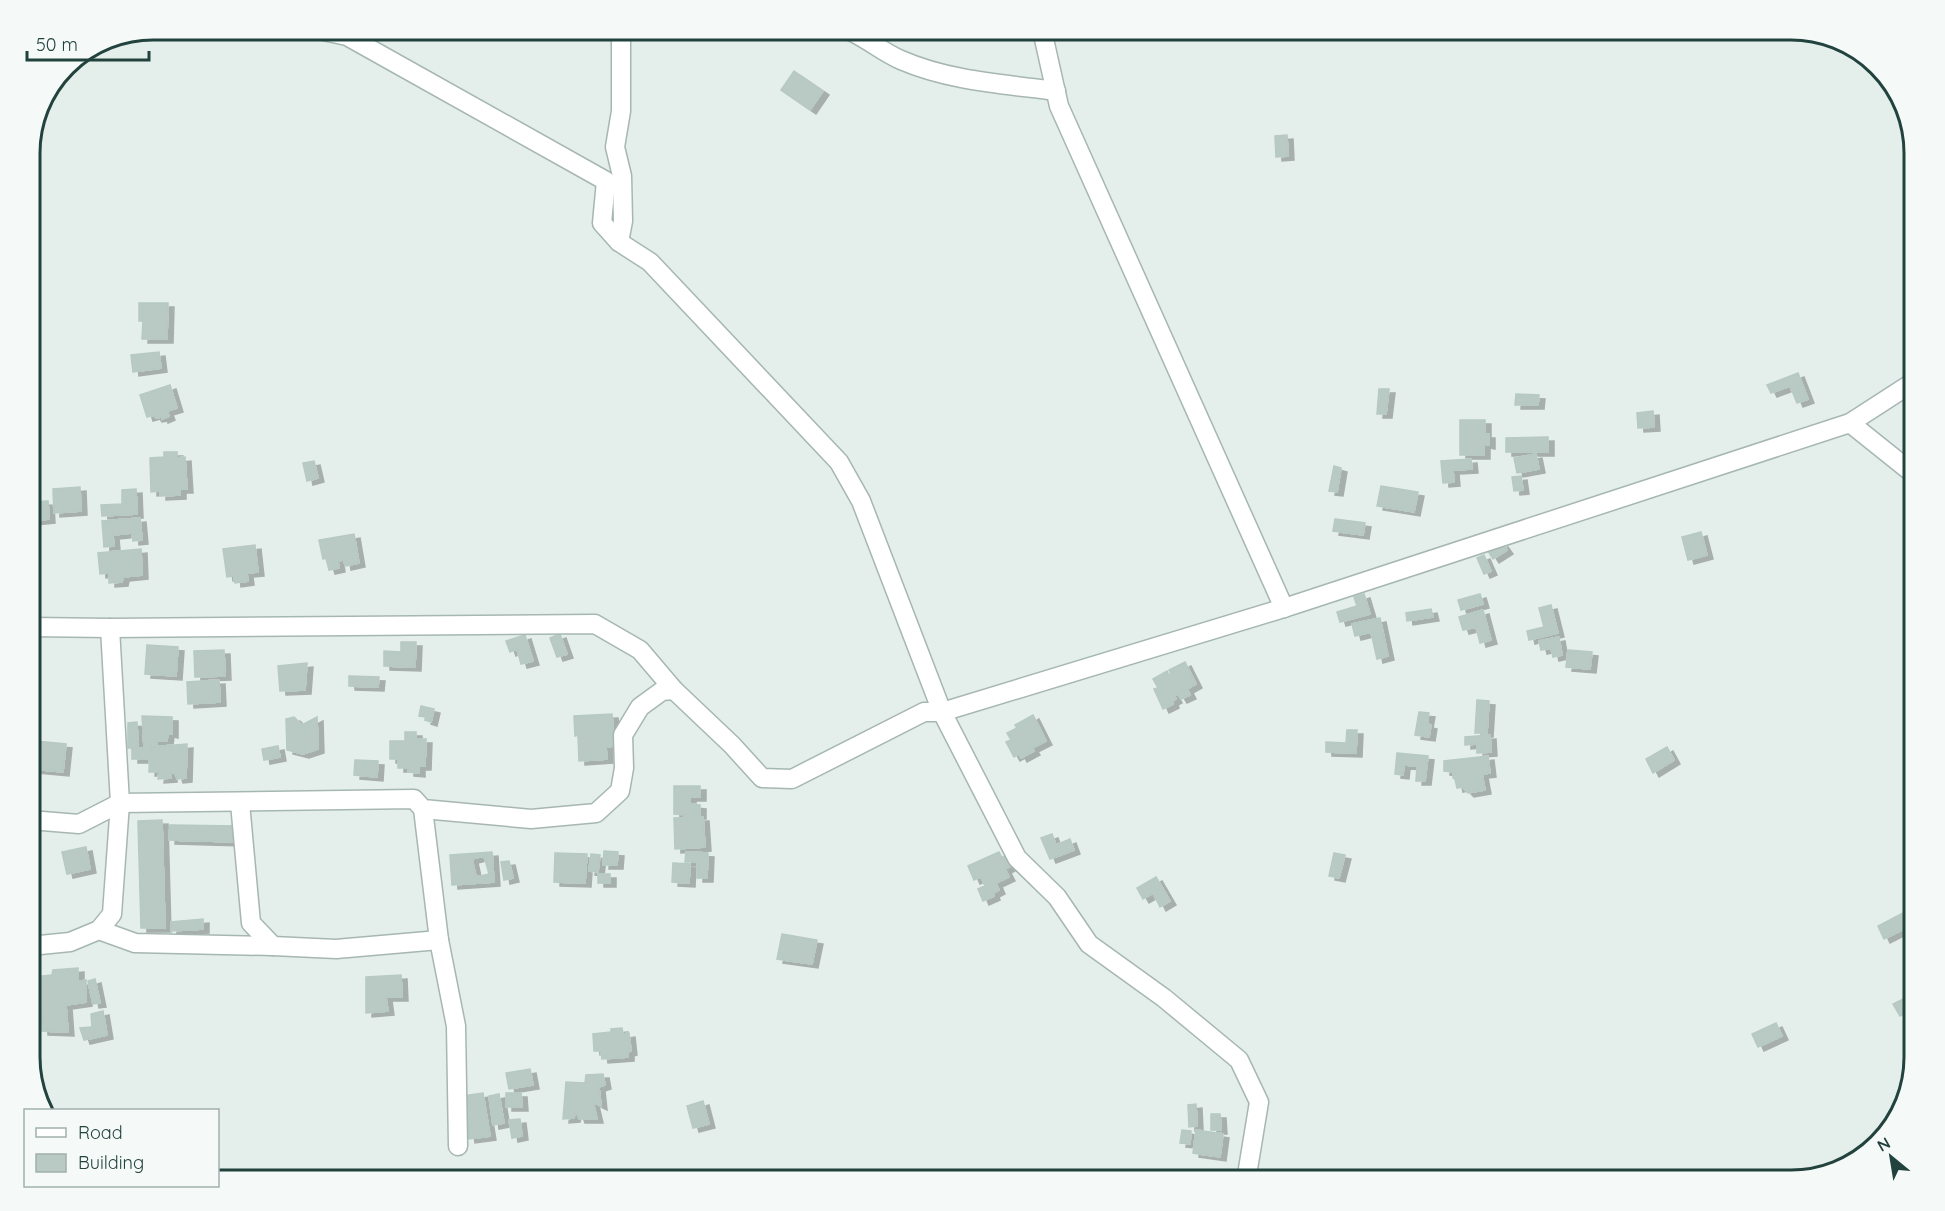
<svg xmlns="http://www.w3.org/2000/svg" width="1945" height="1211" font-family="Quicksand,sans-serif">
<style>
.building{fill:#b9cac5;stroke:#b6c9c3;stroke-width:1.5;fill-rule:evenodd;filter:url(#shadow)}
.lines{fill:none;stroke-linecap:round;stroke-linejoin:round}
.street-casing{stroke:#a6b7b3;stroke-width:21}
.street{stroke:#fff;stroke-width:18}
.rim{fill:none;stroke:#22423d;stroke-width:3}
</style>
<defs>
<filter id="shadow"><feDropShadow dx="6" dy="4" stdDeviation="0" flood-color="#0004"/></filter>
</defs>
<rect width="100%" height="100%" fill="#e4eeeb"/>
<g class="building">
<path d="M794,71L823,91L810,110L781,90Z"/>
<path d="M1287,135L1288,156L1276,157L1275,136Z"/>
<path d="M139,303H168L167,339H142L143,321H139Z"/>
<path d="M159,352L161,368L133,372L131,355Z"/>
<path d="M1798,373L1808,399L1797,403L1790,386L1771,393L1767,385Z"/>
<path d="M170,385L177,408L167,411L169,416L162,419V417L156,418L154,415L147,417L140,395Z"/>
<path d="M1379,389H1389L1386,414H1377Z"/>
<path d="M1516,394L1539,395L1538,405H1515Z"/>
<path d="M1653,411L1654,427L1638,428L1637,413Z"/>
<path d="M1460,420H1485V434H1489V445L1484,444V455H1460Z"/>
<path d="M1548,437V452H1506V438Z"/>
<path d="M164,452H177V458L185,457L187,489H180V495L160,496V491L151,492L150,458L164,457Z"/>
<path d="M1536,454L1539,469L1517,473L1514,458Z"/>
<path d="M1471,459L1472,469L1453,470L1454,482L1443,483L1441,461Z"/>
<path d="M314,461L318,478L307,481L303,463Z"/>
<path d="M1334,466L1341,468L1337,492L1329,491Z"/>
<path d="M1521,476L1523,490L1514,491L1512,477Z"/>
<path d="M1381,486L1418,492L1414,512L1377,506Z"/>
<path d="M80,487L81,511L54,513L53,489Z"/>
<path d="M136,489L137,514L102,516L101,505L122,504V490Z"/>
<path d="M48,501L49,519L30,521V502Z"/>
<path d="M140,518L142,540L133,541L132,533L113,535L114,546L104,547L102,521Z"/>
<path d="M1335,519L1365,523L1363,535L1333,531Z"/>
<path d="M1701,532L1707,555L1688,560L1682,537Z"/>
<path d="M354,534L359,563L345,566L344,560L338,561L339,568L329,570L326,558L323,559L319,540Z"/>
<path d="M1502,543L1507,550L1493,559L1488,551Z"/>
<path d="M255,545L258,572L247,573L248,581L235,583L234,576L227,577L223,549Z"/>
<path d="M141,549L142,575L123,577L122,582L109,583V573L100,574L98,553Z"/>
<path d="M1484,555L1491,571L1484,574L1477,558Z"/>
<path d="M1364,594L1370,614L1340,622L1337,612L1357,606L1354,597Z"/>
<path d="M1480,594L1483,604L1461,610L1458,600Z"/>
<path d="M1551,605L1558,633L1529,640L1527,631L1544,627L1539,608Z"/>
<path d="M1431,609L1433,617L1407,621L1406,613Z"/>
<path d="M1483,610L1491,640L1480,643L1476,627L1463,630L1459,617Z"/>
<path d="M1380,618L1388,656L1377,659L1371,632L1355,636L1352,624Z"/>
<path d="M560,634L567,654L557,657L550,638Z"/>
<path d="M525,635L533,661L521,664L517,649L510,652L506,641Z"/>
<path d="M1559,637L1562,655L1553,657L1551,648L1541,650L1539,641Z"/>
<path d="M401,642H416L415,667L384,666V651L401,652Z"/>
<path d="M147,645L178,647L176,676L145,674Z"/>
<path d="M224,650L225,676L195,677L194,651Z"/>
<path d="M1568,650L1592,652L1590,669L1566,667Z"/>
<path d="M1185,662L1196,684L1187,689L1190,695L1181,699L1178,694L1174,695L1176,699L1172,701L1173,704L1163,709L1154,689L1158,688L1153,679L1167,671L1169,675L1171,674L1169,670Z"/>
<path d="M307,663L305,690L280,691L278,666Z"/>
<path d="M349,676L379,677L378,687L349,686Z"/>
<path d="M219,680L220,702L188,704L187,682Z"/>
<path d="M1477,700L1489,701L1487,733H1475Z"/>
<path d="M421,706L434,709L431,722L425,720L426,717L419,716Z"/>
<path d="M1419,712L1429,713L1427,724L1431,725L1429,737L1415,735Z"/>
<path d="M612,714L614,746L606,747L607,759L579,761L578,735L575,736L574,716Z"/>
<path d="M1033,715L1046,741L1032,748L1034,751L1021,758L1019,754L1014,757L1006,742L1011,740L1007,733L1017,728L1015,725Z"/>
<path d="M142,716L172,717V734L168,733L167,741H156L157,746L144,747Z"/>
<path d="M294,717L302,725L317,717L318,749L303,754L287,750L286,719Z"/>
<path d="M137,722L138,748H128V723Z"/>
<path d="M1347,730H1357L1356,753L1326,752V742L1346,743Z"/>
<path d="M405,732H416V739H426L425,766H419V773L408,772V768H398V759H390V741H405Z"/>
<path d="M1490,735L1491,752L1477,753V744L1465,745V737Z"/>
<path d="M35,741L66,744L63,772L32,769Z"/>
<path d="M187,744L186,778L177,779L175,773L171,772V778L158,779L159,772H149L150,747Z"/>
<path d="M278,746L280,757L264,760L262,749Z"/>
<path d="M1667,747L1674,760L1653,773L1646,759Z"/>
<path d="M132,748H150L149,759H132Z"/>
<path d="M1397,753L1428,756L1425,781H1416L1417,766L1404,765L1403,775L1395,774Z"/>
<path d="M1488,756L1490,773L1482,774L1485,790L1468,793L1462,787L1457,788L1455,779L1453,778V772L1444,771V761Z"/>
<path d="M355,760L378,761L377,777L354,775Z"/>
<path d="M674,786H700V797H690V804L700,805V815L674,814Z"/>
<path d="M703,817L705,847L675,849L674,818Z"/>
<path d="M162,820L165,928H141L138,821Z"/>
<path d="M170,825L237,826V842L169,840Z"/>
<path d="M1052,834L1056,845L1070,839L1074,850L1050,859L1041,838Z"/>
<path d="M86,847L90,869L67,874L62,852Z"/>
<path d="M604,851L618,852L617,865H603Z"/>
<path d="M492,852L494,882L452,885L450,855ZM484,856L489,874L476,877L472,859Z"/>
<path d="M686,852L708,853L707,878H697V862H685Z"/>
<path d="M999,852L1002,858L1007,856L1011,866L1005,869L1009,877L996,883L999,890L993,893L994,896L983,901L978,889L985,886L981,877L974,880L968,866Z"/>
<path d="M555,853L587,854L585,883L554,882Z"/>
<path d="M1334,853L1345,855L1339,878L1329,876Z"/>
<path d="M591,854L600,855L598,872L589,871Z"/>
<path d="M509,861L513,878L504,880L501,862Z"/>
<path d="M673,863L690,864L689,883L672,882Z"/>
<rect x="598" y="874" width="12" height="9"/>
<path d="M1156,877L1170,901L1160,907L1153,893L1143,899L1137,888Z"/>
<path d="M1903,913L1910,926L1884,939L1878,926Z"/>
<path d="M203,919V929L171,931V922Z"/>
<path d="M782,934L817,940L812,964L777,959Z"/>
<path d="M78,968V982L86,980V1002L66,1005L68,1032L42,1031L41,995L34,994L33,977L52,975L53,970Z"/>
<path d="M401,975L402,997H386L388,1011L366,1013V977Z"/>
<path d="M95,979L100,1003L93,1004L88,981Z"/>
<path d="M1911,995L1915,1008L1900,1016L1893,1004Z"/>
<path d="M103,1011L107,1035L84,1040L80,1028L92,1027L91,1014Z"/>
<path d="M1776,1023L1782,1036L1758,1047L1752,1034Z"/>
<path d="M622,1028L623,1034L629,1033L631,1051L628,1052V1057L602,1059L601,1051H594L593,1034L611,1032V1029Z"/>
<path d="M530,1069L533,1085L509,1089L506,1073Z"/>
<path d="M603,1074L605,1085L599,1087L601,1106L593,1102L597,1119H579L576,1110L574,1118L563,1119L566,1082L585,1083L586,1075Z"/>
<path d="M483,1093L490,1136L469,1139L463,1096Z"/>
<path d="M506,1093H521L522,1107H506Z"/>
<path d="M499,1094L504,1123L493,1125L489,1096Z"/>
<path d="M703,1101L709,1124L693,1128L687,1106Z"/>
<path d="M1196,1104L1197,1126L1189,1127L1188,1105Z"/>
<path d="M1211,1114H1220L1221,1130H1211Z"/>
<path d="M520,1119L522,1136L512,1138L509,1120Z"/>
<path d="M1182,1130L1191,1131L1190,1144L1180,1143Z"/>
<path d="M1196,1130L1223,1134L1220,1157L1193,1153Z"/>
</g>
<g class="lines">
<g class="street-casing">
<g id="street">
<path d="M319,30L347,36L606,181L602,223L619,242L650,262L839,462L861,501L942,712L1017,858L1057,897L1089,944L1164,998L1239,1060L1259,1102L1246,1181"/>
<path d="M848,30C867,38 882,52 901,60C949,81 1004,84 1056,91"/>
<path d="M1042,30L1059,106L1284,608"/>
<path d="M619,242L623,221L622,176L615,147L621,111V30"/>
<path d="M1850,423L1915,381"/>
<path d="M30,627L110,628L595,624L640,650L674,690L732,745L762,778L792,779L924,712H942L1284,608L1850,423L1915,475"/>
<path d="M240,803L251,923L273,946L336,949L439,940"/>
<path d="M423,809L439,940L456,1026L458,1146"/>
<path d="M30,820L79,824L120,803L414,799L423,809L531,819L596,813L620,791L624,768L623,735L640,707L662,691L674,690"/>
<path d="M99,930L135,943L273,946"/>
<path d="M30,946L70,942L99,930L112,914L120,803L110,628"/>
</g>
</g>
<use href="#street" class="street"/>
</g>
<path d="M0 0H1945V1211H0ZM153 40H1791A113 113 0 0 1 1904 153V1057A113 113 0 0 1 1791 1170H153A113 113 0 0 1 40 1057V153A113 113 0 0 1 153 40Z" fill="#f5faf8" fill-rule="evenodd"/>
<path class="rim" d="M153 40H1791A113 113 0 0 1 1904 153V1057A113 113 0 0 1 1791 1170H153A113 113 0 0 1 40 1057V153A113 113 0 0 1 153 40Z"/>
<rect x="24" y="1109" width="195" height="78" fill="#f5faf8" stroke="#a1b0ad" stroke-width="1.5"/>
<rect x="36" y="1128" width="30" height="9" fill="#ffffff" stroke="#a1b0ad" stroke-width="1.5"/>
<text x="78" y="1139" font-size="18" fill="#22423d">Road</text>
<rect x="36" y="1154" width="30" height="18" fill="#b9cac5" stroke="#a1b0ad" stroke-width="1.5"/>
<text x="78" y="1169" font-size="18" fill="#22423d">Building</text>
<g transform="translate(1891 1157) rotate(330)" stroke="#f5faf8" stroke-width="4.5" paint-order="stroke">
<path d="M0-4.5L10 22L0 15L-10 22Z" fill="#22423d"/>
<text y="-9" font-size="16" font-weight="bold" text-anchor="middle" fill="#22423d">N</text>
</g>
<path d="M27 51v9h122v-9" fill="none" stroke="#22423d" stroke-width="3"/>
<text x="36" y="51" font-size="18" fill="#22423d" stroke="#f5faf8" stroke-width="4.5" paint-order="stroke">50 m</text>
</svg>
